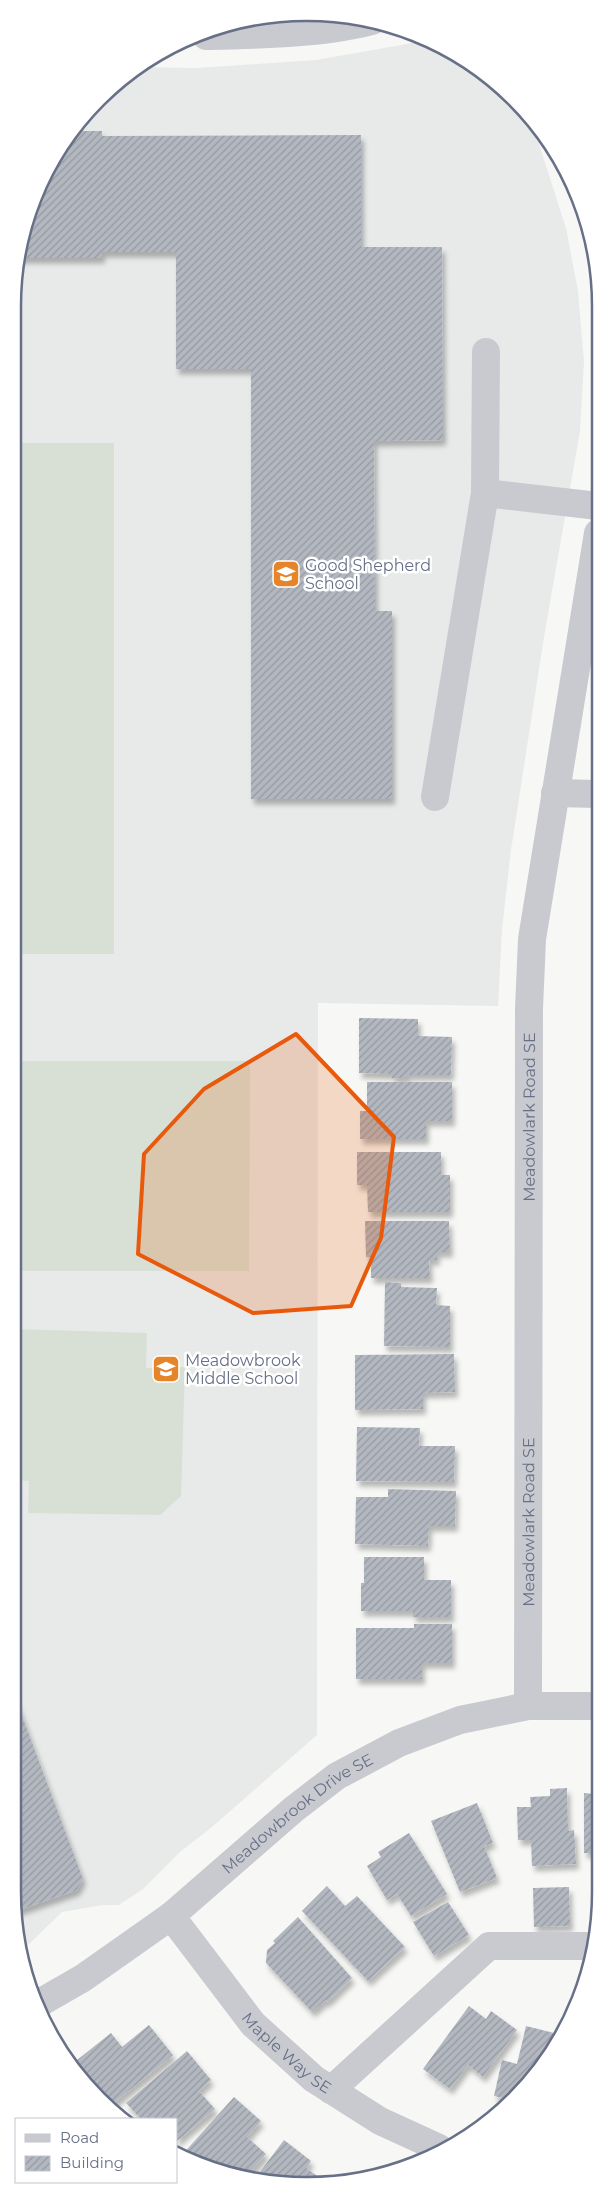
<svg xmlns="http://www.w3.org/2000/svg" width="613" height="2198" font-family="Montserrat,sans-serif">
<style>
.built{fill:#e8e9e9}
.pitch{fill:#d8e0d6}
.building{fill:url(#building-hatch);filter:url(#shadow)}
.lines{fill:none;stroke-linecap:round;stroke-linejoin:round}
.minor{stroke:#c9cacf;stroke-width:28}
.marked{fill:#e8590c;fill-opacity:0.2;stroke:#e8590c;stroke-width:4;stroke-linejoin:round}
.labels{text-anchor:middle;dominant-baseline:central;stroke-width:5;stroke-linejoin:round;paint-order:stroke}
.poi-label{font-size:16px;fill:#677087;stroke:#fff;text-anchor:start}
.street-label{font-size:16px;fill:#677087;stroke:#fff}
.rim{fill:none;stroke:#677087;stroke-width:2.5}
</style>
<defs>
<pattern id="building-hatch" width="6" height="6" patternUnits="userSpaceOnUse" patternTransform="scale(1.25)"><rect width="6" height="6" fill="#b3b7c0"/><path d="M-1 1l2-2M0 6l6-6M5 7l2-2" fill="none" stroke="#9599a2"/></pattern>
<filter id="shadow"><feDropShadow dx="3" dy="5.5" stdDeviation="2.5" flood-color="#0004"/></filter>
</defs>
<rect width="100%" height="100%" fill="#f7f8f5"/>
<path class="built" d="M424,41L453,52L530,116L566,228L578,291L584,362L580,431L544,637L511,850L502,929L498,1006L318,1003L317,1735L212,1827L180,1852L143,1889L119,1905H102L62,1912L24,1949L13,1891L18,249L62,143L138,67L196,68L316,60Z"/>
<g class="pitch">
<path d="M17,443H114V954H16Z"/>
<path d="M15,1061H250L249,1271H15Z"/>
<path d="M14,1329L147,1333L146,1368L185,1367L181,1496L160,1515L28,1513L29,1481L14,1480Z"/>
</g>
<g class="building">
<path d="M74,131H102V136L361,135V247H442L443,440L374,441L375,611H392V799H251V369H176V252H102V258H18V249L62,143Z"/>
<path d="M359,1018L418,1019V1036L452,1037L451,1075H407V1078H392V1074L359,1073Z"/>
<path d="M367,1082H452V1121H426V1139H360V1111H367Z"/>
<path d="M357,1152H441V1175H450V1212H368L367,1185H357Z"/>
<path d="M365,1221H449L450,1252H437V1260H429L430,1278H371V1257H366Z"/>
<path d="M385,1282L401,1283V1287L437,1288L436,1305L450,1306V1347L384,1346Z"/>
<path d="M454,1354L455,1392L423,1393V1409L355,1410V1355Z"/>
<path d="M357,1427L420,1428L419,1446H455L454,1482L356,1481Z"/>
<path d="M388,1489L456,1491L455,1526H429L428,1546L355,1544L356,1497H388Z"/>
<path d="M364,1557H424V1580H451V1617H413V1611H361V1583H364Z"/>
<path d="M414,1624H452V1663H422V1679H356V1628H414Z"/>
<path d="M13,1692L83,1879L77,1890L16,1911L12,1891Z"/>
<path d="M567,1788L568,1831L574,1830L576,1864L532,1866L531,1840H518L517,1807H531L530,1797L550,1796V1789Z"/>
<path d="M584,1793L595,1794V1853H584Z"/>
<path d="M477,1803L493,1843L484,1846L497,1878L460,1892L431,1821Z"/>
<path d="M409,1833L447,1894L411,1916L397,1894L387,1900L367,1866L381,1857L378,1852Z"/>
<path d="M327,1886L345,1906L357,1896L405,1947L368,1981L302,1911Z"/>
<path d="M569,1887L570,1926L534,1927L533,1888Z"/>
<path d="M448,1902L469,1935L434,1956L413,1922Z"/>
<path d="M298,1917L352,1978L327,2002L326,2000L312,2012L266,1963L267,1950L275,1943L273,1941Z"/>
<path d="M469,2006L486,2019L491,2011L517,2030L483,2077L468,2065L450,2089L423,2069Z"/>
<path d="M149,2025L173,2055L111,2105L99,2096L91,2086L89,2088L86,2086L72,2064L111,2033L122,2047Z"/>
<path d="M526,2026L562,2035L508,2099L494,2096L502,2060L517,2064Z"/>
<path d="M187,2051L211,2080L199,2091L215,2109L176,2142V2119H141L126,2103Z"/>
<path d="M234,2097L261,2121L247,2137L266,2154L248,2174L181,2156Z"/>
<path d="M284,2140L311,2161L306,2168L324,2181L287,2185L256,2177Z"/>
</g>
<g class="lines">
<g class="minor">
<path d="M206,36C258,35 323,34 372,21"/>
<path d="M485,493L598,506"/>
<path d="M555,793L597,794"/>
<path d="M435,797L485,493L486,352"/>
<path id="s1" d="M528,1706L529,1009L532,939L598,533"/>
<path id="s2" d="M171,1916L253,2024L314,2079L380,2121L439,2148"/>
<path id="s3" d="M36,2005L83,1978L171,1916L294,1809L337,1776L399,1743L460,1720L528,1706H595"/>
<path d="M331,2090L489,1946H595"/>
</g>
</g>
<path class="marked" d="M296,1034L394,1137L381,1238L351,1306L253,1313L138,1254L144,1154L204,1089Z"/>
<defs>
<g id="school-square" transform="scale(1.4375)"><rect x="-9" y="-9" width="18" height="18" rx="4" fill="#e58428" stroke="#fff"/><path d="M0-5L7-2L0 1L-7-2ZM-4 1L0 2.5L4 1V4Q0 6-4 4Z" fill="#fff"/></g>
</defs>
<g fill-rule="evenodd">
<use href="#school-square" x="286" y="574"/>
<use href="#school-square" x="166" y="1369"/>
</g>
<g class="labels">
<g class="poi-label">
<text x="305" y="565">Good Shepherd<tspan x="305" dy="18">School</tspan></text>
<text x="185" y="1360">Meadowbrook<tspan x="185" dy="18">Middle School</tspan></text>
</g>
<g class="street-label">
<text stroke="none"><textPath href="#s1" startOffset="589">Meadowlark Road SE</textPath></text>
<text stroke="none"><textPath href="#s1" startOffset="184">Meadowlark Road SE</textPath></text>
<text stroke="none"><textPath href="#s3" startOffset="325">Meadowbrook Drive SE</textPath></text>
<text stroke="none"><textPath href="#s2" startOffset="180">Maple Way SE</textPath></text>
</g>
</g>
<path d="M0 0H613V2198H0ZM306 21H307A285 285 0 0 1 592 306V1892A285 285 0 0 1 307 2177H306A285 285 0 0 1 21 1892V306A285 285 0 0 1 306 21Z" fill="#fff" fill-rule="evenodd"/>
<path class="rim" d="M306 21H307A285 285 0 0 1 592 306V1892A285 285 0 0 1 307 2177H306A285 285 0 0 1 21 1892V306A285 285 0 0 1 306 21Z"/>
<rect x="15" y="2118" width="162" height="65" fill="#ffffff" stroke="#c2c6cf"/>
<rect x="25" y="2134" width="25" height="8" fill="#c9cacf" stroke="#c2c6cf"/>
<text x="60" y="2143" font-size="15" fill="#677087">Road</text>
<rect x="25" y="2156" width="25" height="15" fill="url(#building-hatch)" stroke="#c2c6cf"/>
<text x="60" y="2168" font-size="15" fill="#677087">Building</text>
</svg>
